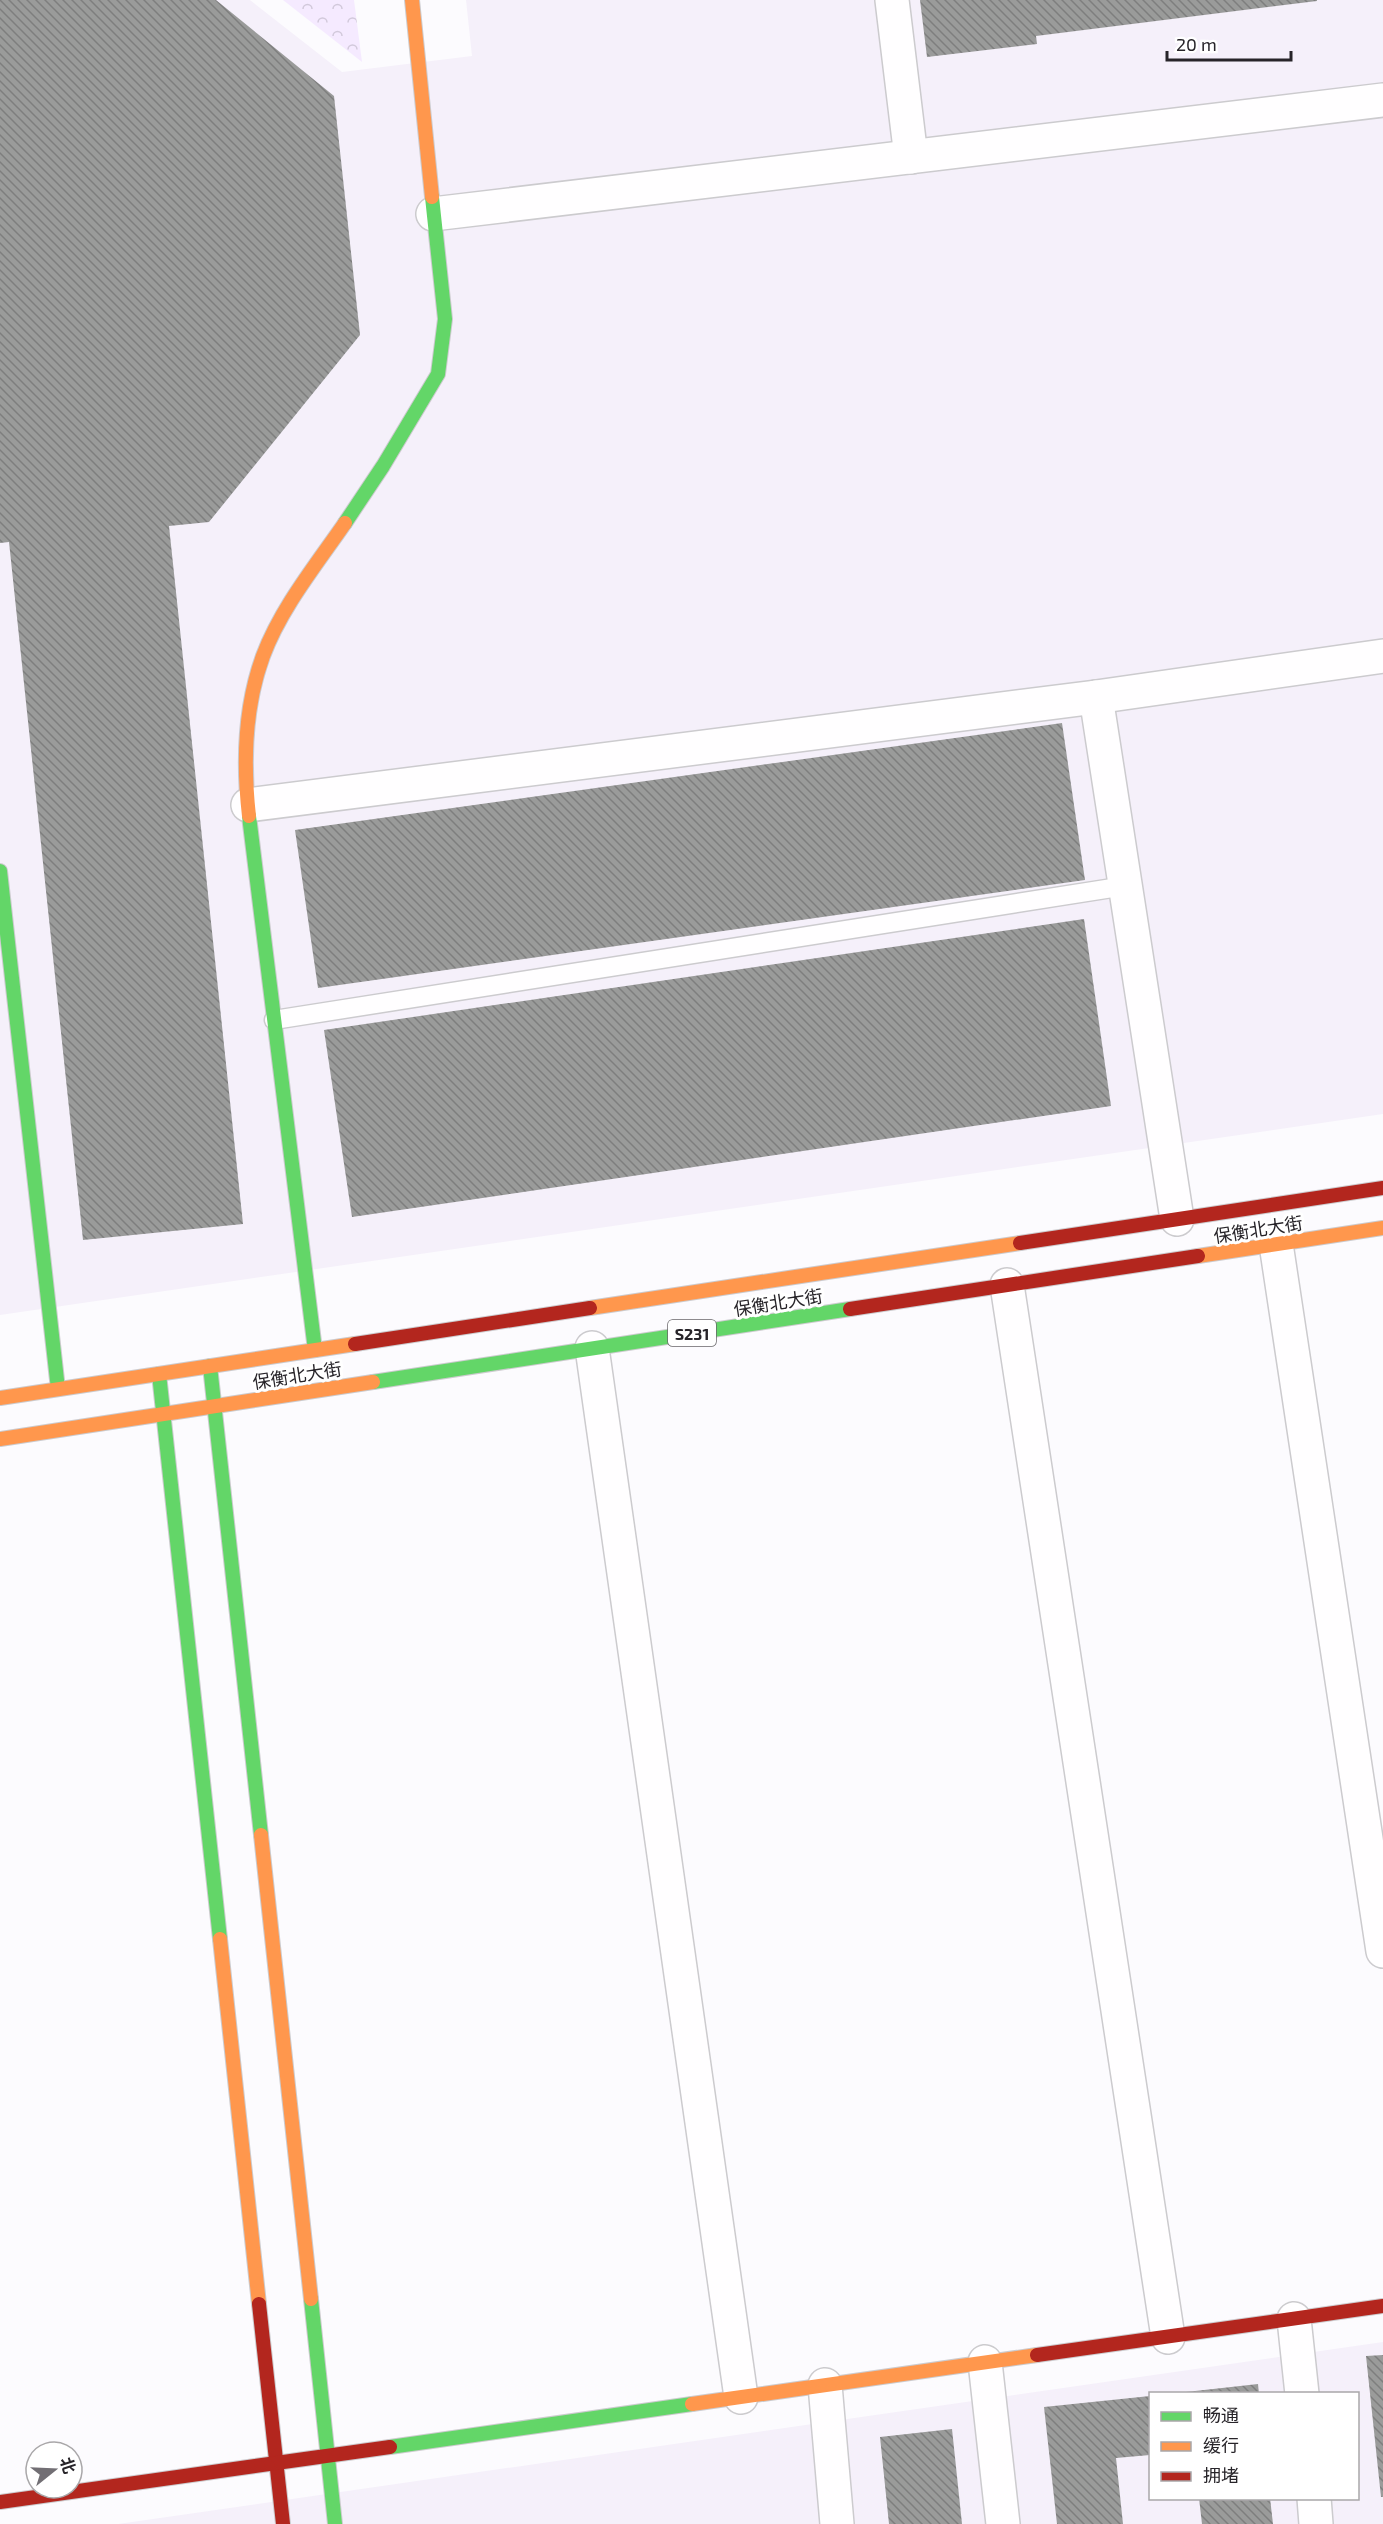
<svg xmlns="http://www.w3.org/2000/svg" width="1383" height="2524" font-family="'Exo 2','Noto Sans SC',sans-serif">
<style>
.built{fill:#f5f0fa;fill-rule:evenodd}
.park{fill:url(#park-crowns)}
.building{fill:url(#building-back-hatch)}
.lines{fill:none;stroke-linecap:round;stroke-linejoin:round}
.lane-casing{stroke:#cccbce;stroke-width:21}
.street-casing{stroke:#cccbce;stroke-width:36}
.fast-casing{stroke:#cccbce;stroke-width:16}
.slow-casing{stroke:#cccbce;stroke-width:16}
.jam-casing{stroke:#cccbce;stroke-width:16}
.lane{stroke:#fffeff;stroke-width:18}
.street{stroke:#fffeff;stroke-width:33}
.fast{stroke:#63d668;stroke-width:14}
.slow{stroke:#ff974d;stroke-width:14}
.jam{stroke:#b3261e;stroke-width:14}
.labels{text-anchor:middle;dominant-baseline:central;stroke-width:6;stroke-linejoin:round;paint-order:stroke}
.shield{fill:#fff;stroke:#686669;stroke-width:1.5}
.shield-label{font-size:16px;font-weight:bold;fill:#272429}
.street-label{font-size:18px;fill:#272429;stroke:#fff}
</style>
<defs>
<pattern id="park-crowns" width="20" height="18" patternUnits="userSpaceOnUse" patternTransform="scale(1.5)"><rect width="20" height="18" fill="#f5eaff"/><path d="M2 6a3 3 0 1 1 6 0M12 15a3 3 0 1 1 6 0" fill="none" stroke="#d2c9db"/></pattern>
<pattern id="building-back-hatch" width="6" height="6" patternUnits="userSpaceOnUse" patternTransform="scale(1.5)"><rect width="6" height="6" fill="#9a9b9a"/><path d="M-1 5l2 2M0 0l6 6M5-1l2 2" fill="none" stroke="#7e7e7e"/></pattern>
</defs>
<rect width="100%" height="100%" fill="#fcfbfe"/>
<g class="built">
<path d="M0,0H250L342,72L472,56L466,0H1383V1114L0,1315Z"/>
<path d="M1383,2342V2524H118ZM1150,2394H1358V2498H1150Z"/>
</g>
<path class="park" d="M283,0H354L362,62Z"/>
<g class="building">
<path d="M0,0H216L334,96L360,335L209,522L169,526L243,1224L83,1240L9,542L0,543Z"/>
<path d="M920,0H1317V1L1036,36L1037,44L927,57Z"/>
<path d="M1062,723L1085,880L318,988L295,830Z"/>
<path d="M1084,919L1111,1106L352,1217L324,1030Z"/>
<path d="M1383,2355V2497H1381L1366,2356Z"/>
<path d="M1258,2384L1259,2394H1186V2392Z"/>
<path d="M1150,2396V2455L1116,2458L1123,2524H1057L1044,2407Z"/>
<path d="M952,2429L962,2524H889L880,2437Z"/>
<path d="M1199,2498H1270L1273,2524H1202Z"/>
</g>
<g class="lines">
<g class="lane-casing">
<path id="lane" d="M274,1020L1125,886"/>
</g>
<g class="street-casing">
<g id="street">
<path d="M892,0L911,157"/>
<path d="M433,214L1383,100"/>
<path d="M1096,697L1177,1219"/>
<path d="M248,805L1096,697L1383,656"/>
<path d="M1276,1244L1383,1951"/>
<path d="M1007,1285L1168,2337"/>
<path d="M592,1348L741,2397"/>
<path d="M1294,2319L1302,2394"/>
<path d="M985,2362L1003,2524"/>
<path d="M825,2385L837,2524"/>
<path d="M1314,2498L1316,2524"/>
</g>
</g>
<g class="fast-casing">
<g id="fast">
<path d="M345,523L383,466L438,374L445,319L432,197"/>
<path d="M249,816L315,1350"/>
<path d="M0,871L58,1389"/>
<path d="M210,1366L261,1835"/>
<path d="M159,1374L220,1939"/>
<path d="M373,1382L850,1309"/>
<path d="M311,2299L335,2524"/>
<path d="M390,2447L692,2404"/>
</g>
</g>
<g class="slow-casing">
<g id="slow">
<path d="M412,0L432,197"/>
<path d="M249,816C243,763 244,708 263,656C281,608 316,565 345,523"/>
<path d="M1198,1256L1383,1228"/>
<path d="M590,1308L1020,1243"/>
<path d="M0,1398L355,1344"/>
<path d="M0,1439L373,1382"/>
<path d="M261,1835L311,2299"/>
<path d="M220,1939L259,2304"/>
<path d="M692,2404L1037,2355"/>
</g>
</g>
<g class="jam-casing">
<g id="jam">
<path d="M1020,1243L1383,1188"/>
<path d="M850,1309L1198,1256"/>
<path d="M355,1344L590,1308"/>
<path d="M259,2304L283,2524"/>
<path d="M1037,2355L1383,2306"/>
<path d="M0,2502L390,2447"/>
</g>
</g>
<use href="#lane" class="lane"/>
<use href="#street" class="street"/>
<use href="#fast" class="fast"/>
<use href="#slow" class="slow"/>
<use href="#jam" class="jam"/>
</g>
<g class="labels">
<rect class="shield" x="668" y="1320" width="48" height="26" rx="4.5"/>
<g class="shield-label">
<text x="692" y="1333">S231</text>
</g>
<g class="street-label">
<text transform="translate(1258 1229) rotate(-9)">保衡北大街</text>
<text transform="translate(778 1302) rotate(-9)">保衡北大街</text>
<text transform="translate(297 1375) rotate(-9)">保衡北大街</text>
</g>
</g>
<rect x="1149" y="2392" width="210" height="108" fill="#ffffff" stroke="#a9a7a9" stroke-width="1.5"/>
<rect x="1161" y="2412" width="30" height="9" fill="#63d668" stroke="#a9a7a9" stroke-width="1.5"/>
<text x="1203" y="2422" font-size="18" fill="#272429">畅通</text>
<rect x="1161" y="2442" width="30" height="9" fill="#ff974d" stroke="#a9a7a9" stroke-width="1.5"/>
<text x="1203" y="2452" font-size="18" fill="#272429">缓行</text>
<rect x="1161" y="2472" width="30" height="9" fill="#b3261e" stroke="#a9a7a9" stroke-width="1.5"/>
<text x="1203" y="2482" font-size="18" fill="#272429">拥堵</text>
<g transform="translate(54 2470) rotate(72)"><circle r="28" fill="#ffffff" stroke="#a9a7a9" stroke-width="1.5"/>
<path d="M0-4.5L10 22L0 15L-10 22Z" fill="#726f74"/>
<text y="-9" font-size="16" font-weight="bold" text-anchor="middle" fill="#272429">北</text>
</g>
<path d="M1167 51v9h124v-9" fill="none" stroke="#272429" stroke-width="3"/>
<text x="1176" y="51" font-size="18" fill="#272429" stroke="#ffffff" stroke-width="4.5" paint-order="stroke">20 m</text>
</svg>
